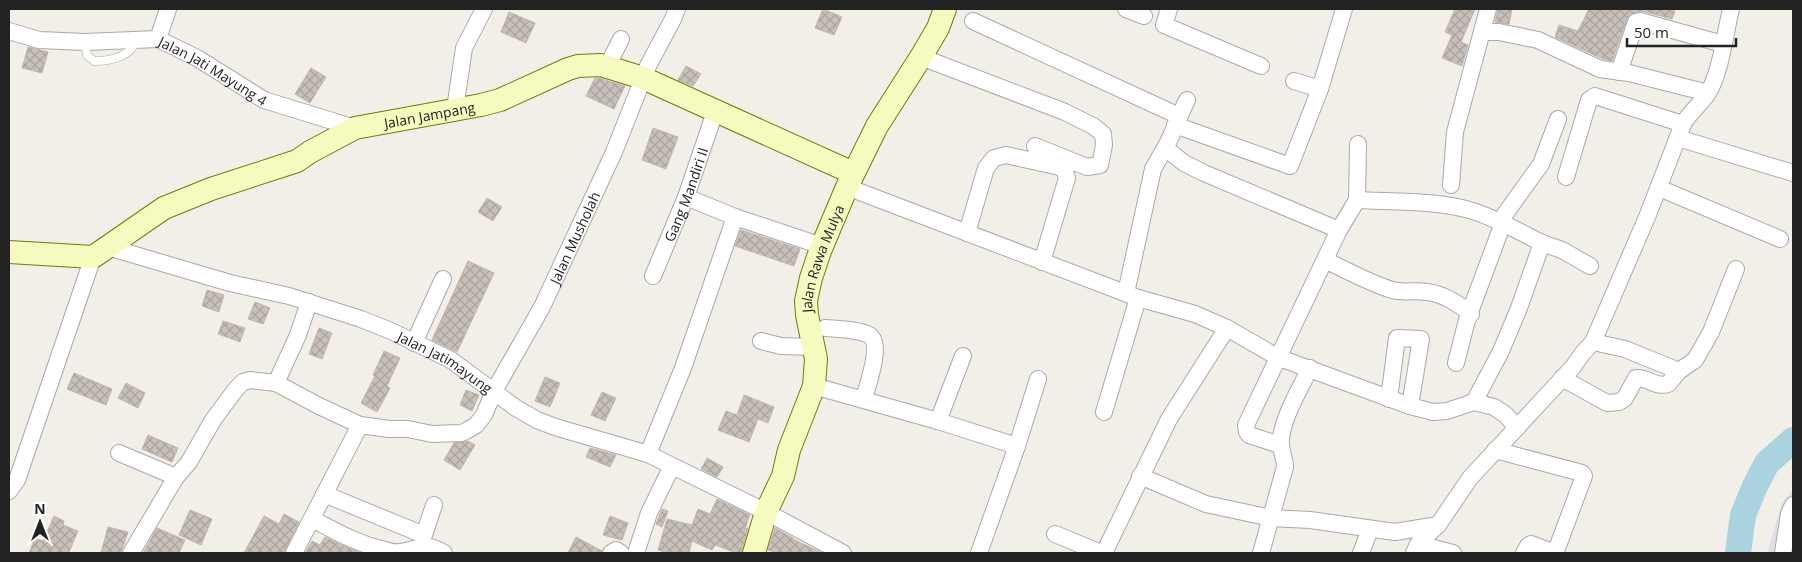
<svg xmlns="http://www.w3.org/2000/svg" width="1802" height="562" font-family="'Open Sans',sans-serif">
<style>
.residential{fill:#e0dfdf}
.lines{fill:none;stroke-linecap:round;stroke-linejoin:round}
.river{stroke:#aad3df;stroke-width:26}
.building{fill:url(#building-cross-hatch);stroke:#c4b6ab}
.lane-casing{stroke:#a9a9a9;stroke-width:9}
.street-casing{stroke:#a9a9a9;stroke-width:18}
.secondary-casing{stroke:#707d05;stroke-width:24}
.lane{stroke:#fff;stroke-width:8}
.street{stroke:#fff;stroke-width:16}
.secondary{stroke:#f7fabf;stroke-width:22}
.labels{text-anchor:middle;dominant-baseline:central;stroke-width:4;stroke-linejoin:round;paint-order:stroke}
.street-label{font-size:14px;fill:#222;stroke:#fff}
</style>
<defs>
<pattern id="building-cross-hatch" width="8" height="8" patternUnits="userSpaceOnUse" patternTransform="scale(1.25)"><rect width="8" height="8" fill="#c7bfb8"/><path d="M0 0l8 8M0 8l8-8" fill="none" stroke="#aba49e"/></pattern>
</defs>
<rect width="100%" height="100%" fill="#f2efe9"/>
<path class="residential" d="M1793,490V553H1767L1782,503Z"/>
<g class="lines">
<path class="river" d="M1738,553L1743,515L1755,486L1767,463L1793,440"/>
</g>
<g class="building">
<path d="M823,9L842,17L834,35L815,28Z"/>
<path d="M1455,9H1475L1461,42L1468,45L1462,66L1442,58L1452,35L1445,32Z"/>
<path d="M1498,9H1512L1509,24L1495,22Z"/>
<path d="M1589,9H1669L1675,11L1672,19L1642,11L1630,14L1627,19L1612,61L1603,59L1555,37L1559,25L1578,31Z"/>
<path d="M509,12L535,23L526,43L501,32Z"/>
<path d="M28,47L48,52L42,73L22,68Z"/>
<path d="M686,66L701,74L693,86L678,80Z"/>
<path d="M311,68L326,77L310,103L295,94Z"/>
<path d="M595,78H599L625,86L614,109L586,96Z"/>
<path d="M653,128L678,137L666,169L642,160Z"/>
<path d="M487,198L502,207L493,221L478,212Z"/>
<path d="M741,230L800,249L794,266L735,246Z"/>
<path d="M468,261L494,273L457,352L432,340Z"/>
<path d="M207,290L224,295L219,312L202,306Z"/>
<path d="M255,302L270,308L263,324L248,319Z"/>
<path d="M223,321L245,328L240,342L218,334Z"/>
<path d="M319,328L332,333L322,359L309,354Z"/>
<path d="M384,351L400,358L387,386L390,388L377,412L361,403L375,376L373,375Z"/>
<path d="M74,373L112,389L106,405L67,389Z"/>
<path d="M545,377L560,383L550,407L535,401Z"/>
<path d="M126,383L145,393L138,408L118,398Z"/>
<path d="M466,390L479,395L472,411L460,405Z"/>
<path d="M602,392L616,398L605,421L591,415Z"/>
<path d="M744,395L774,407L768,423L758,419L749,442L718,430L726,411L737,415Z"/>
<path d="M148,435L178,448L172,462L142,449Z"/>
<path d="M468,441L475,445L460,470L444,460L454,443Z"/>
<path d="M590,448L616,455L610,467L586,457Z"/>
<path d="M707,458L723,467L717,477L701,469Z"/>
<path d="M717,499L750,515L745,528H748L741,553H736L715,545L712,550L692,541L689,553H668L658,550L667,519L692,525L698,509L710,514Z"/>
<path d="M662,509L668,511L662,527L656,524Z"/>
<path d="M190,510L212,519L201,545L179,535Z"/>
<path d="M284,514L299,522L284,553H244L264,516L279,524Z"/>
<path d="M54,516L64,521L63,525L78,531L69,552L71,553H29L35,538L43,541Z"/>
<path d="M610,516L628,523L622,540L603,535Z"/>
<path d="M108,527L128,532L121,553H101Z"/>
<path d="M157,528L185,540L179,553H143Z"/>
<path d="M775,528L793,538V539L822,553H777L768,550Z"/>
<path d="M325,537L342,545L360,553H305L312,541L320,545Z"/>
<path d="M576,537L602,551L601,553H568Z"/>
</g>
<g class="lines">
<g class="lane-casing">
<path id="lane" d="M85,42L87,55L94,61C110,61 129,58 136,41"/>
</g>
<g class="street-casing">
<g id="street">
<path d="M1126,9L1144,16"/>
<path d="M1169,9L1164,25L1261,66"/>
<path d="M973,21L1179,116"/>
<path id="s1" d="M9,31L39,40L85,42L158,39L197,58L264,100L355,128"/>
<path d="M1482,32H1499L1538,40L1600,69L1629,73L1708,93"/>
<path d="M158,39L168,9"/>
<path d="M921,57L1065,112L1093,126L1103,134L1104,145L1100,165L1087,167L1035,146"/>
<path d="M607,67L621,39"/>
<path d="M1619,72L1636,22L1640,21L1723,44"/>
<path d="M1294,81L1320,89"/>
<path d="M1187,100C1179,116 1174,132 1165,148L1184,163L1204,173L1339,230"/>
<path d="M455,109L464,48L484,9"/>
<path d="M1175,125L1290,166L1320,89L1344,9"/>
<path d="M1678,138L1793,173"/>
<path d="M1566,177L1589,100L1595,96L1683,124"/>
<path d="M1451,185L1455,132L1488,9"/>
<path d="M847,187L1138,298L1104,412"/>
<path d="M1659,188L1780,239"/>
<path d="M686,197L735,217L822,246"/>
<path d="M1357,200C1396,202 1439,200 1476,212C1499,220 1520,232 1542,243L1519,308L1501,351L1474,402"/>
<path d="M967,233L986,168L994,158L1006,155L1060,167L1065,171L1067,178L1042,262"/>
<path d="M1542,243L1562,250L1590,266"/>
<path id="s2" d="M108,247L230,283L289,296L361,319L391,331L451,360L516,408L537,420L555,427L648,454L766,512L843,553"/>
<path d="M1325,260C1346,270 1369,283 1392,290C1404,293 1415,290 1427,292C1444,294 1457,303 1471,314"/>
<path id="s3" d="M653,276L686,197L715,112"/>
<path d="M1126,293L1153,169L1165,148"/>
<path d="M825,328C838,329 855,329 867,334C885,340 867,385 864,399"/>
<path d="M1227,328L1277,357L1410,406L1433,412L1447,411L1474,402L1494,407L1506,415L1517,428"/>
<path d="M761,341L781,346L814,347"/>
<path d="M1593,342L1625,349L1679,371"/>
<path d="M414,343L443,279"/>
<path d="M1456,363L1467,320L1503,223L1505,214L1541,164L1558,119"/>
<path d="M1562,378L1607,403L1619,402L1625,398L1636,378C1648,377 1655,388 1668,384L1679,371L1695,360L1711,332L1736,269"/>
<path d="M276,383L319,406L360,425"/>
<path d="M814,386L938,421L1017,446"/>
<path d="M1389,399L1397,338L1421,339L1410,406"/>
<path d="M938,421L963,356"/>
<path d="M1280,445L1249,435L1247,432L1246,425L1339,230L1357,200L1358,144"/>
<path d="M1495,450L1582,473L1584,476L1556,551L1552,552L1531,544L1528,546L1524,553"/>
<path d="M119,453L176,477"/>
<path d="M648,454L683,368L735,217"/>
<path d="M1140,476L1206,504L1271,518L1310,520L1395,532L1438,525"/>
<path d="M9,491L17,480L93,257"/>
<path d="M324,494L424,535L434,505"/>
<path d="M312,519C334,530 357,544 382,549C388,551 395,553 401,552C420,549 425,541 444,553"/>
<path d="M1055,534L1101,553"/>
<path d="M1418,544L1453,553"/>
<path d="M131,553L176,477L189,462L213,420L236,389L243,382L250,380L276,383L298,335L309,302"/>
<path id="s4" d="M294,553L360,425L389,429H408L432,434L461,433L466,431L476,425L484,415L494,391L542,307L614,152L648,66L673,19L677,9"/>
<path d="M611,553L616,550L621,553"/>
<path d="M636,553L649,513L672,466"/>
<path d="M979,553L1017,446L1038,379"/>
<path d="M1104,553L1169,419L1227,328L1195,314L1138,298"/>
<path d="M1261,553L1285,467C1285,458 1280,450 1281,441C1281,420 1301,387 1310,368"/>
<path d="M1361,553L1370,529"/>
<path d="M1414,553L1418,544L1438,525L1470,478L1573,367L1582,354L1593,342L1647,217L1683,124C1690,112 1701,104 1708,93C1721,72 1725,33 1731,9"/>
<path d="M1783,553L1789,514L1793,505"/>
</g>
</g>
<g class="secondary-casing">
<g id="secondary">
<path id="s5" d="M9,252L93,257L164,208L211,189L297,161L310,152L355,128L481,105L500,100L568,69L578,66L601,65L643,78L853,173"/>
<path id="s6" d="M754,553L766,512L783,476L789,450L814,386L816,359L807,315L806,301L811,278L820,251L847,187L877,126L921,57L938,28L945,9"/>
</g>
</g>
<use href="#lane" class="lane"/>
<use href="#street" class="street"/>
<use href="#secondary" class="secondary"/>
</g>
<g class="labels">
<g class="street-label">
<text stroke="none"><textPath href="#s1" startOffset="214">Jalan Jati Mayung 4</textPath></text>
<text stroke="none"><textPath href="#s5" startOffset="454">Jalan Jampang</textPath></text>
<text stroke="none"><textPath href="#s3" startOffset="88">Gang Mandiri II</textPath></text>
<text stroke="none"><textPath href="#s4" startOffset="475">Jalan Musholah</textPath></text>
<text stroke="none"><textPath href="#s6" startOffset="309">Jalan Rawa Mulya</textPath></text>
<text stroke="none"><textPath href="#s2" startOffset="358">Jalan Jatimayung</textPath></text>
</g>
</g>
<rect width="1802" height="562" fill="none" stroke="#222222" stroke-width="20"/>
<g transform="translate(40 522)" stroke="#ffffff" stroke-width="4" paint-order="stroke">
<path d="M0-4L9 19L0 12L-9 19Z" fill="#222222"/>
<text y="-8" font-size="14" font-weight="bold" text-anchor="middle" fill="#222222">N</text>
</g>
<path d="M1627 38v8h109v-8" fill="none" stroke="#222222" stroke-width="2.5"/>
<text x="1634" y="38" font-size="15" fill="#222222" stroke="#ffffff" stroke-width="4" paint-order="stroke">50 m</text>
</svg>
